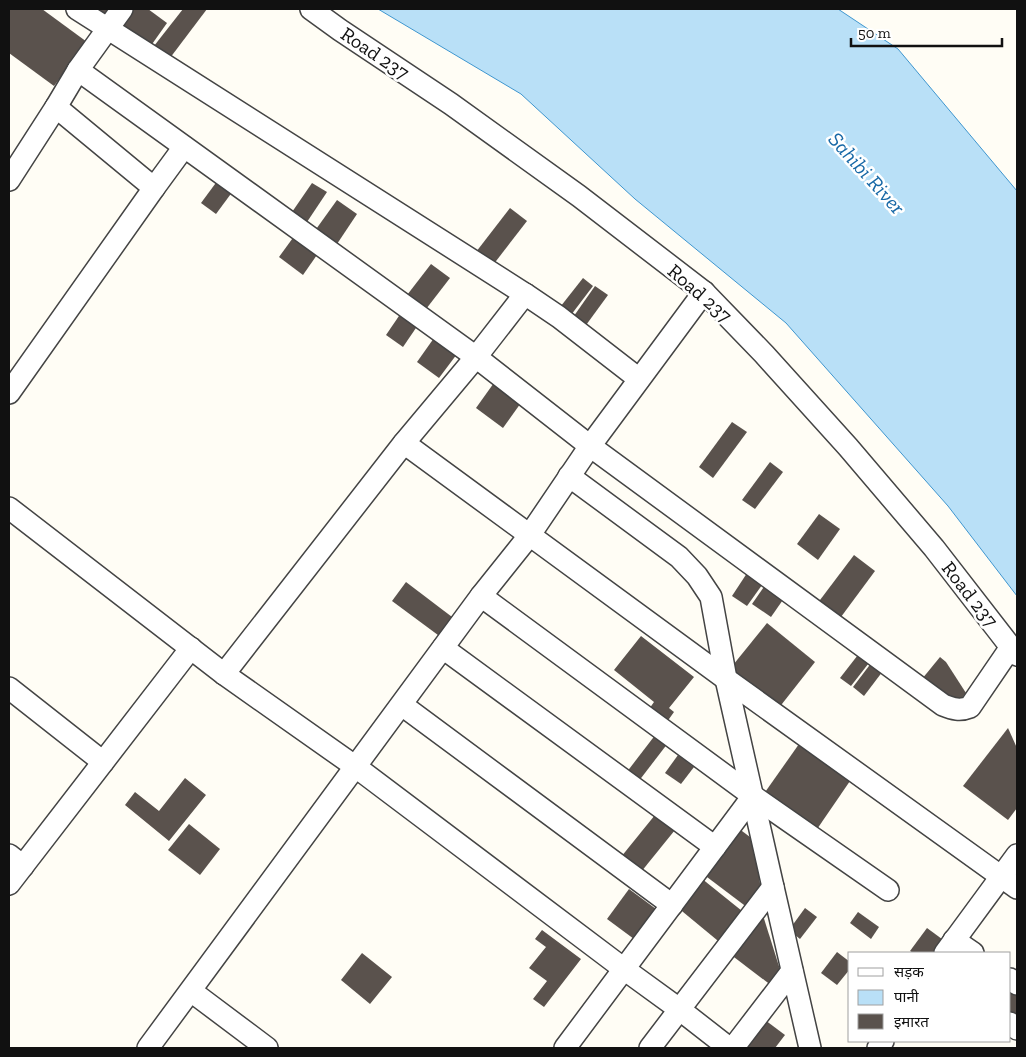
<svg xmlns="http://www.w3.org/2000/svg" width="1026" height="1057" font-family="'Zilla Slab','Noto Sans Devanagari',serif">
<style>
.water{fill:#b9e0f7;stroke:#3f96cf}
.building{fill:#5a524d}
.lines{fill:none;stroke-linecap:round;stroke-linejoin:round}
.minor-casing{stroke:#444;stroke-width:24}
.minor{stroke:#fff;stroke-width:21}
.labels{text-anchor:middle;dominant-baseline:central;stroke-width:5;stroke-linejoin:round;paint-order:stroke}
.street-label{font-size:20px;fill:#111;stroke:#fff}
.water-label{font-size:21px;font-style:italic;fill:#1768a6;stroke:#fff}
</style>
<rect width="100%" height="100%" fill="#fffdf5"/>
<path class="water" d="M378,9H838L898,49L1017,191V596L948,506L786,323L635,199L521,94Z"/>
<g class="building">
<path d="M9,9H42L87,42L54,86L9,53Z"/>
<path d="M92,9H115L107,19Z"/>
<path d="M133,9H148L167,23L150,47L121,25Z"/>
<path d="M183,9H207L170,58L154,46Z"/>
<path d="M218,180L233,191L216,214L201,203Z"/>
<path d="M312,183L327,192L305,225L290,215Z"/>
<path d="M337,200L357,214L335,247L314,232Z"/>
<path d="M510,208L527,221L493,265L476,252Z"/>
<path d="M295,235L319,252L303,275L279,257Z"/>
<path d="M431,264L450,278L423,313L404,299Z"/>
<path d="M583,278L593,286L568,319L557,311Z"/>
<path d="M595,286L608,295L581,332L569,323Z"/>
<path d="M401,313L418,325L403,347L386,335Z"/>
<path d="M434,338L457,354L439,378L417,362Z"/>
<path d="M496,380L523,400L503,428L476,408Z"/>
<path d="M732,422L747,432L713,478L699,467Z"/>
<path d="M770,462L783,472L755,509L742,500Z"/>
<path d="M819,514L840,529L818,560L797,544Z"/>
<path d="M854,555L875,571L838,621L817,604Z"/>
<path d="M751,567L767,578L747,606L732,596Z"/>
<path d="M768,581L787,594L771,617L752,604Z"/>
<path d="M406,582L456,620L442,638L392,601Z"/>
<path d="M767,623L815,662L778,709L729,670Z"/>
<path d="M641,636L694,677L669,708L674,712L664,726L647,712L654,702L614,670Z"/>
<path d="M861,651L872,659L851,686L840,678Z"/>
<path d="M940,657L946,662L966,693L955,706L922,679Z"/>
<path d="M875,658L886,667L864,696L853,687Z"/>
<path d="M1008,728L1017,748V808L1008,820L963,786Z"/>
<path d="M656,734L668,743L635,786L623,777Z"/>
<path d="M799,744L850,781L813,835L761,798Z"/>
<path d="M678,755L694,767L681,784L665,773Z"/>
<path d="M185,778L206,795L169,841L125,805L135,792L159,811Z"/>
<path d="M659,810L679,825L641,872L621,857Z"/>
<path d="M189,824L220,849L200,875L168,850Z"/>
<path d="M738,828L754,840L762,898L752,911L703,874Z"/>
<path d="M701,878L747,915L723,945L677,907Z"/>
<path d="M629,889L656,909L634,939L607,919Z"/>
<path d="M760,906L783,979L776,989L726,951Z"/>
<path d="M805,908L817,917L800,939L789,930Z"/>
<path d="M858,912L879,927L871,939L850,923Z"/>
<path d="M927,928L946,942L938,953H913L910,951Z"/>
<path d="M542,930L581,959L544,1007L533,999L547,981L529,968L546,947L535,939Z"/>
<path d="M837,952L850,962V969L837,985L821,973Z"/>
<path d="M362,953L392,977L370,1004L341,980Z"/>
<path d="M1010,989L1017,994V1019L1010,1014Z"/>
<path d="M765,1020L785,1035L775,1048H751L746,1045Z"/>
</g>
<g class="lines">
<g class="minor-casing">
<g id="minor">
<path d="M77,9L525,294L559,317L639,379"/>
<path d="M311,9L340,30L451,104L579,196L704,292L764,354L848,447L934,548L1017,655"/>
<path d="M78,70L476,357L590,446L943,705C953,709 960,711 970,707L1011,647"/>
<path d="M9,180L56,107L78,70L122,9"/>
<path d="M154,188L184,147"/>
<path d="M9,393L154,188L56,107"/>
<path d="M404,443L726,679L1017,888"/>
<path d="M569,476L679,557L697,576L711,597L726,679L773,887L810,1048"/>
<path d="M9,508L224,674L356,767L624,969L679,1009L729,1048"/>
<path d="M481,596L753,796L888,890"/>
<path d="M443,648L715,847"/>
<path d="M224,674L404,443L476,357L525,294"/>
<path d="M9,688L103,762"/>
<path d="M402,705L672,905"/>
<path d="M9,855L23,866"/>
<path d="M9,884L191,648"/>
<path d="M954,940L973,953"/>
<path d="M945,953L1017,855"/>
<path d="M1010,979L1017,984"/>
<path d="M191,991L267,1048"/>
<path d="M1010,1023L1017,1029"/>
<path d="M148,1048L481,596L529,536L590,446L704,292"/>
<path d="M565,1048L753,796"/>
<path d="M650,1048L773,887"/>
<path d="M733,1048L792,971"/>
<path d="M878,1048L883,1041"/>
</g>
</g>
<use href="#minor" class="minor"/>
</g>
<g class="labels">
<g class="street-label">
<text transform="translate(375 53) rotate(34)">Road 237</text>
<text transform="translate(700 293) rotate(41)">Road 237</text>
<text transform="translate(970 594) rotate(52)">Road 237</text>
</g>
<g class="water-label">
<text transform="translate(867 173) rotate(48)">Sahibi River</text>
</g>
</g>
<rect width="1026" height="1057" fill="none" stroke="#111111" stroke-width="20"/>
<rect x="848" y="952" width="162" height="90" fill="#ffffff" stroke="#a0a0a0"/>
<rect x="858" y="968" width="25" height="8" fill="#ffffff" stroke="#a0a0a0"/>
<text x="894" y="977" font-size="15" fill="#111111">सड़क</text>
<rect x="858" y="990" width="25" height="15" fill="#b9e0f7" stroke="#a0a0a0"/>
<text x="894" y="1002" font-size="15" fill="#111111">पानी</text>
<rect x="858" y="1014" width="25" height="15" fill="#5a524d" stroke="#a0a0a0"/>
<text x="894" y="1027" font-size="15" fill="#111111">इमारत</text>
<path d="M851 38v8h151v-8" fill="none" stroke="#111111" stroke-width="2.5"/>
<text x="858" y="38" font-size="15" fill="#111111" stroke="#ffffff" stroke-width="4" paint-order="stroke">50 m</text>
</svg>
